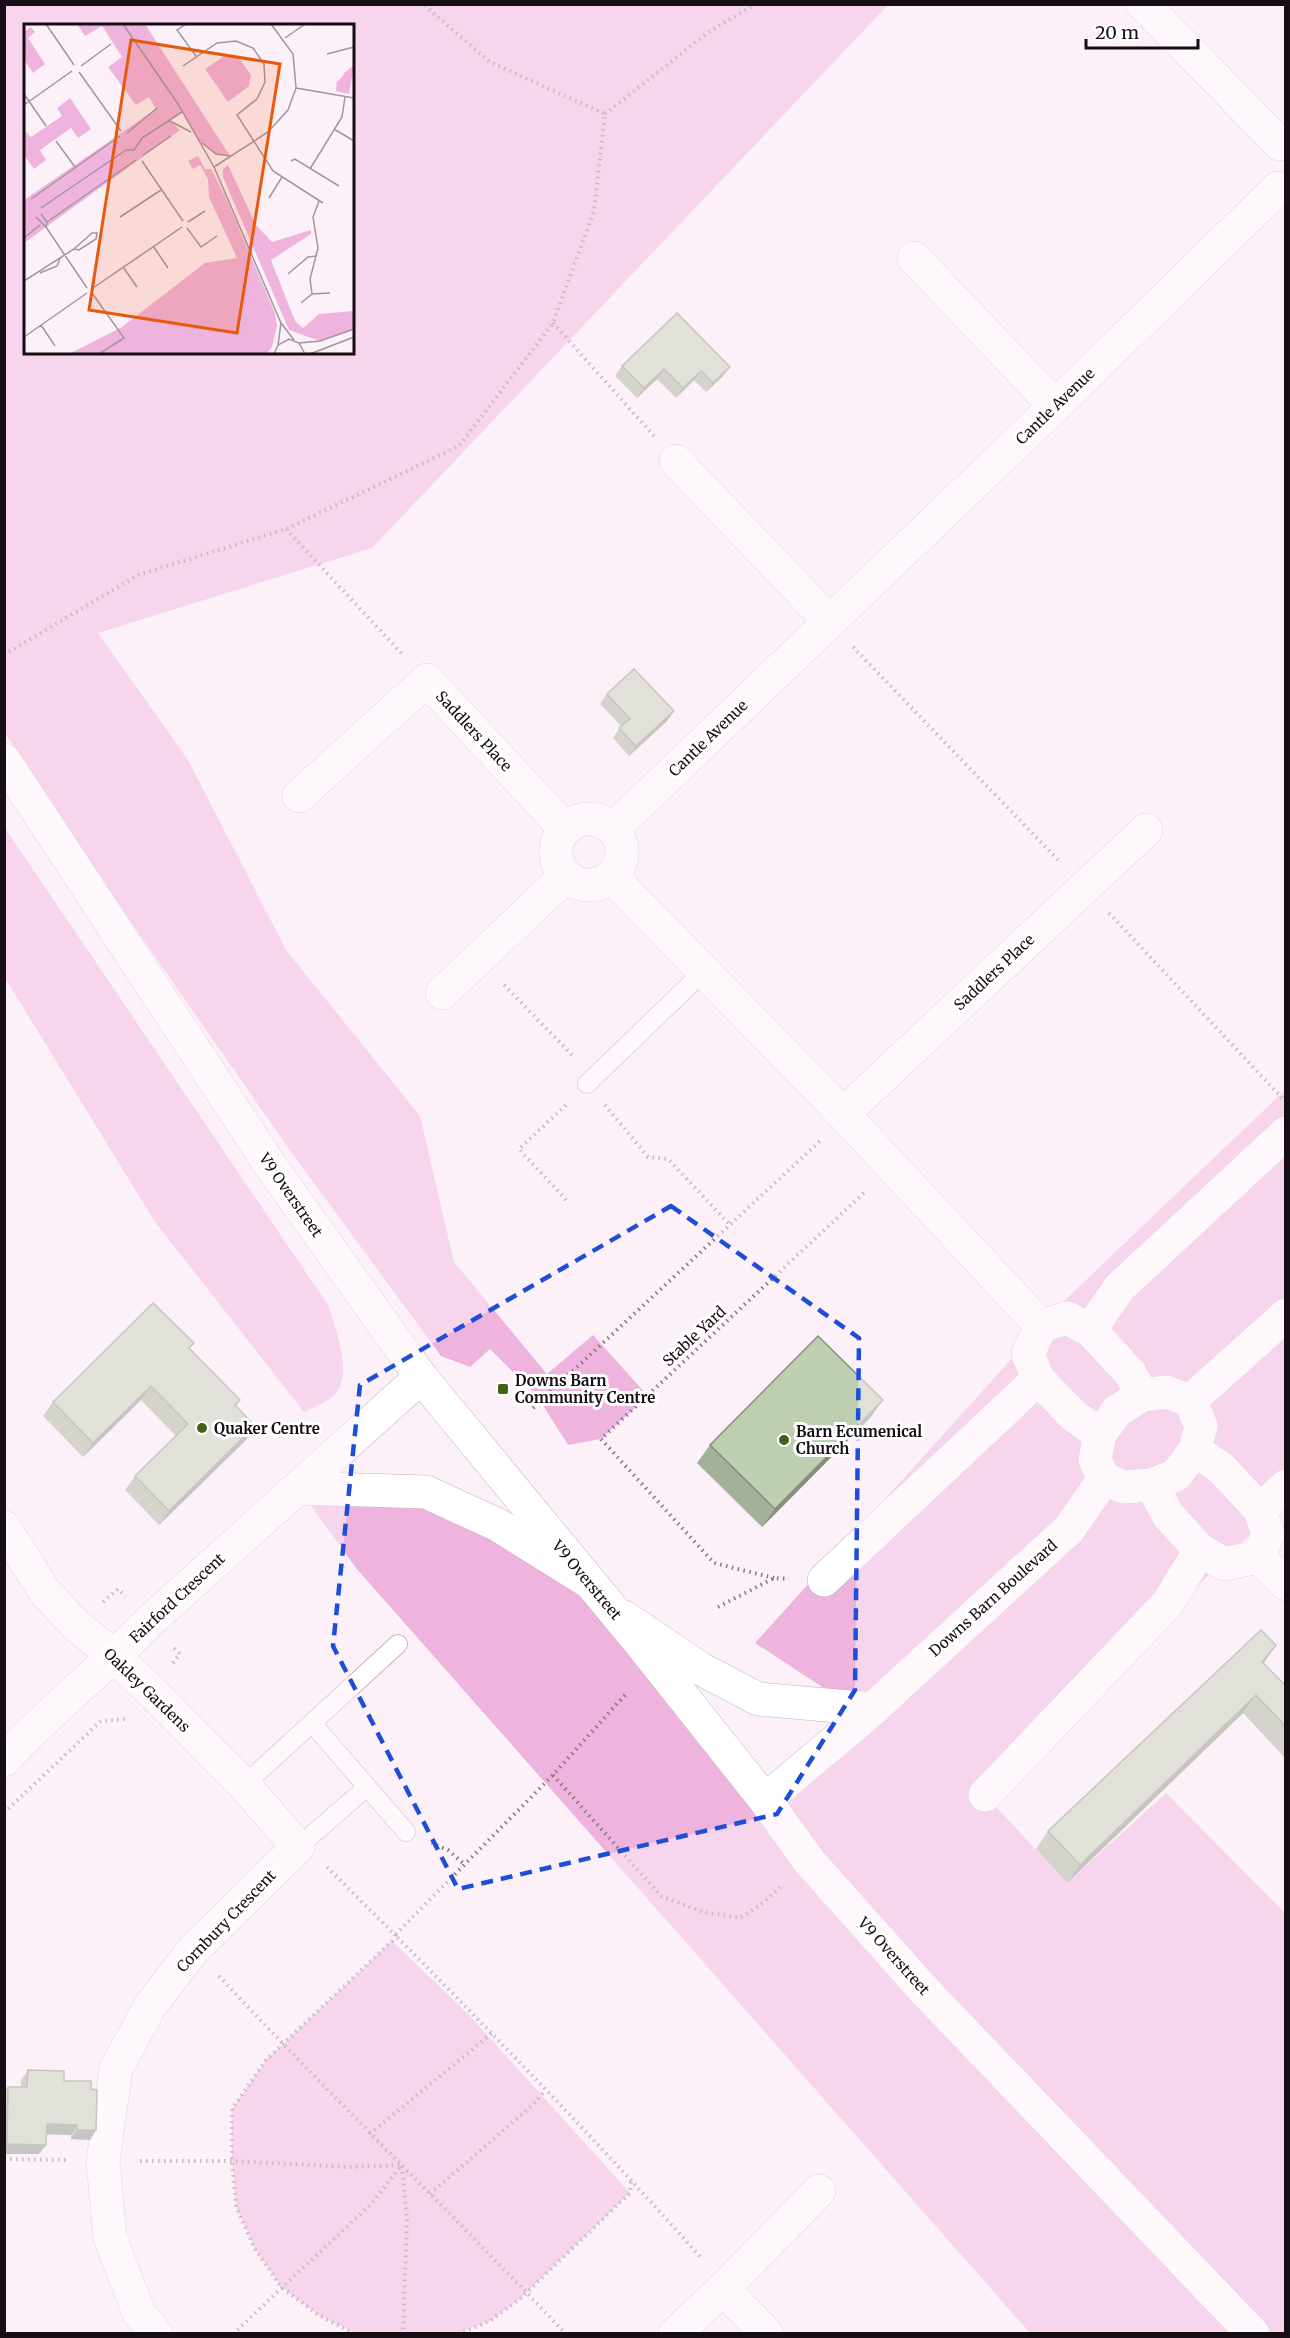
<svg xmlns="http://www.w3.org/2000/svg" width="1290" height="2338" font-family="Merriweather,serif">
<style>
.green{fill:#eeb4dd;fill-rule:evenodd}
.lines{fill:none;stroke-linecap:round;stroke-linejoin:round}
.lane-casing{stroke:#ccafc3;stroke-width:20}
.street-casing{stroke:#ccafc3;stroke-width:34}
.secondary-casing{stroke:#ccafc3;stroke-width:34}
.path{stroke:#847980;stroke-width:4;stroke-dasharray:1.5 4.5;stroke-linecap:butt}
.lane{stroke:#fff;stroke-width:18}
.street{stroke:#fff;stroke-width:33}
.secondary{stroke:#fff;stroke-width:33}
.wall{fill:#a3b198}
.shaded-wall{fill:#85907c}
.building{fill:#beceb1;stroke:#85907c;stroke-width:1.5}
.marked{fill:none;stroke:#1d4ed8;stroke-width:4.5;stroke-dasharray:12 8;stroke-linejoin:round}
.poi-dot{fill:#406219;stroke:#fff;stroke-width:2}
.labels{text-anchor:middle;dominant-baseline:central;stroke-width:6;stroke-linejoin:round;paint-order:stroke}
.street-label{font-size:15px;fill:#170d14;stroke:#fff}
.poi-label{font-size:15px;font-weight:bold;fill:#170d14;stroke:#fff;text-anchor:start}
.inset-river{fill:none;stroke:#feaae7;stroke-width:3}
.inset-road{fill:none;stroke:#a1969d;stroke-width:1.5}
.view{fill:#e8590c;fill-opacity:0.15;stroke:#e8590c;stroke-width:3}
.inset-edge{fill:none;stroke:#170d14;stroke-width:3}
</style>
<rect width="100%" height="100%" fill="#fdf1f9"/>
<g class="green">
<path d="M4,5H888L372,548L98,633L188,760L286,950L420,1116L454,1262L547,1374L593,1335L648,1396L601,1439L568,1445L537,1396L490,1349L470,1367L441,1356L289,1149L39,790L5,732ZM26,26H352V352H26Z"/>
<path d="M5,828L328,1305C335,1327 355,1376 333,1396C326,1403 313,1407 304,1412L155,1222L5,978Z"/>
<path d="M1285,1090V1500L985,1795L1067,1883L1166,1793L1285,1913V2333H1030L356,1568L298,1488L426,1492L590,1583L765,1799L865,1715L755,1643L1063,1302Z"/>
<path d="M392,1941L470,2016L630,2193L521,2298L490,2321L458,2333H355L320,2316L281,2287L255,2249L236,2207L232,2161V2109L266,2060Z"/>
</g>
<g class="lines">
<g class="lane-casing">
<g id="lane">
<path d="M587,1084L704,971"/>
<path d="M312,1723L406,1832"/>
<path d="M244,1785L398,1644"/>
<path d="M298,1847L367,1787"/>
</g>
</g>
<g class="street-casing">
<g id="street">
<path d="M1143,4L1280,144"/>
<path d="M914,258L1055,406"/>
<path d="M676,461L830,622"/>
<path d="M299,796L427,680L565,829"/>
<circle cx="589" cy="852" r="33"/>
<path d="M613,829L1055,406L1278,188"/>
<path d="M611,876L843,1114L1041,1326"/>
<path d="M442,993L566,876"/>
<path d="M843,1114L1146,830"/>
<path d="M1090,1330L1120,1287L1286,1133"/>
<path d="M1167,1392L1190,1401L1201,1426L1195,1450L1176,1475L1152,1485L1124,1487L1104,1479L1095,1460L1100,1434L1117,1411L1142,1395Z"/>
<path d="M1190,1401L1286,1315"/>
<path d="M1100,1434L1074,1416L1038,1379L1028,1354L1041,1326L1067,1318L1090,1330L1130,1373L1142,1395"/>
<path d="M1152,1485L1168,1515L1200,1550L1224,1564L1258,1557L1268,1534L1260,1510L1221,1468L1195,1450"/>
<path d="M298,1488L426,1492L498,1525L586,1580"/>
<path d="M1260,1510L1286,1486"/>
<path d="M4,1527L45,1592L76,1625L115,1657L153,1693L244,1785L298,1847L194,1949L150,2006L116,2069L103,2161L110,2237L139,2313L156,2334"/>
<path d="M1258,1557L1286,1584"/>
<path d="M824,1580L1038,1379"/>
<path d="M624,1617L701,1669L758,1699L872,1709"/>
<path d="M4,1760C50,1710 104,1668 151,1620L421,1377"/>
<path d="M985,1795L1168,1603L1200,1550"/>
<path d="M765,1800L865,1716L1069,1529L1104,1479"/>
<path d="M723,2289L767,2334"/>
<path d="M675,2334L723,2289L819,2191"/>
</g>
</g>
<g class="secondary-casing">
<path id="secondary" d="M4,760L270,1165L421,1377L641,1644L765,1800L809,1861L923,1989L1253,2334"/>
</g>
<g class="path">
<path d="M605,114L710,31L756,4"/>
<path d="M553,323L654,436"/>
<path d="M286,529L402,654"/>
<path d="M853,647L1060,862"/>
<path d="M4,655L138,575L286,529L459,446L553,323L594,211L605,114L490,62L423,4"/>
<path d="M1109,913L1282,1098"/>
<path d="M504,985L574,1057"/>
<path d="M605,1105L648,1157L668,1159L731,1226"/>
<path d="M566,1200L519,1149L567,1104"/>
<path d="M533,1408L820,1141"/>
<path d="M774,1578L714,1563L601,1439L867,1190"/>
<path d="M103,1602L118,1589L126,1596"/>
<path d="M718,1607L774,1578L789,1579"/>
<path d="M173,1663L180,1654L174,1648"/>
<path d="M625,1695L553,1775L395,1935C499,2040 603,2147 702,2259"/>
<path d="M553,1775L661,1896L703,1912L740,1918L763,1903L783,1885"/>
<path d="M4,1813L101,1721L125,1719L127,1716"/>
<path d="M431,1843L448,1850L464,1864"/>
<path d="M327,1867L395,1935L392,1941L266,2060L232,2109V2161L236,2207L255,2249L281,2287L320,2316L355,2334"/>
<path d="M219,1976C332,2098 452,2213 566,2334"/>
<path d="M370,2134L492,2033"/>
<path d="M4,2159L67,2160"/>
<path d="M140,2161H232L349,2167L402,2165"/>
<path d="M402,2166L407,2218L403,2334"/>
<path d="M430,2194L536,2102L545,2090"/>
<path d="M233,2334L371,2204L402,2165"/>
<path d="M458,2334L490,2321L521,2298L630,2193L631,2179"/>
</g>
<use href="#lane" class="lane"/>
<use href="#street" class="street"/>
<use href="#secondary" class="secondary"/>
</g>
<g class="wall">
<path d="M677,313L723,376L706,392L694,380L676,398L657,379L637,398L615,376L622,366Z"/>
<path d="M607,694L667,721L629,756L613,738L621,726L600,704Z"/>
<path d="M190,1349L240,1400L236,1406L255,1426L246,1440L159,1525L125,1490L135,1476L176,1436L141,1400L83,1457L43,1416L53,1402Z"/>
<path d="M870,1418L762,1527L697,1463L710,1445Z"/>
<path d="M1263,1664L1286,1686V1759L1243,1713L1067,1883L1036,1849L1048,1831Z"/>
<path d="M28,2070L91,2089L96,2130L90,2140L71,2139V2135L46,2134L39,2154H4V2091L8,2087H21V2080Z"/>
</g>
<g class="shaded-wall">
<path d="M730,367L723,376L706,392L713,383Z"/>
<path d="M664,369L657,379L637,398L644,388Z"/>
<path d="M701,371L694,380L676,398L683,388Z"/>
<path d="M674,711L667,721L629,756L636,746Z"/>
<path d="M151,1386L141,1400L83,1457L93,1443Z"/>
<path d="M883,1400L870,1418L762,1527L775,1509Z"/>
<path d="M255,1426L246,1440L159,1525L169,1511Z"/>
<path d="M1276,1645L1264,1663L1249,1680L1262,1662Z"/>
<path d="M1256,1695L1243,1713L1067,1883L1080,1865Z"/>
<path d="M47,2124L77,2125L71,2135L40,2134Z"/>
<path d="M77,2130H96L90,2140L71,2139Z"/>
<path d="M7,2144L46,2145L39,2154H4V2147Z"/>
</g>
<g class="building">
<path d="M677,313L730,367L713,383L701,371L683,388L664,369L644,388L622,366Z"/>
<path d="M634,669L674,711L636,746L619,728L630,719L607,694Z"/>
<path d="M153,1303L194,1343L189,1348L240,1400L235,1405L255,1426L169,1511L135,1476L188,1424L151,1386L93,1443L53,1402Z"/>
<path d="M818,1336L883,1400L775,1509L710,1445Z"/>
<path d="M1261,1630L1276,1645L1262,1662L1286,1686V1727L1256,1695L1080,1865L1048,1831Z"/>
<path d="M28,2070L64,2071V2081H91V2089L97,2090L96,2130H77V2125L47,2124L46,2145L7,2144L8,2087H27Z"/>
</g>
<path d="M0 0H1290V2338H0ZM671,1206L859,1338L855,1690L777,1814L458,1889L333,1646L360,1385Z" fill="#fdf1f9" fill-opacity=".55" fill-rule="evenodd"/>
<path class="marked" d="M671,1206L859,1338L855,1690L777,1814L458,1889L333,1646L360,1385Z"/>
<g class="poi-dot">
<rect x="497" y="1383" width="12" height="12" rx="3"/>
<circle cx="202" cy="1428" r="6"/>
<circle cx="784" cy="1440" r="6"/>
</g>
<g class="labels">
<g class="street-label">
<text transform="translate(1055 406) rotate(-44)">Cantle Avenue</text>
<text transform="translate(474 731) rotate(47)">Saddlers Place</text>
<text transform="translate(708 738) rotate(-44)">Cantle Avenue</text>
<text transform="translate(994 972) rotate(-43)">Saddlers Place</text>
<text transform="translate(291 1195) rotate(55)">V9 Overstreet</text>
<text transform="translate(694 1336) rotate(-43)">Stable Yard</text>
<text transform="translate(587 1580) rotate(50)">V9 Overstreet</text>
<text transform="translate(177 1598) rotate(-43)">Fairford Crescent</text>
<text transform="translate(993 1598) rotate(-42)">Downs Barn Boulevard</text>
<text transform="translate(147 1690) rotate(44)">Oakley Gardens</text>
<text transform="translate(226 1921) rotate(-46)">Cornbury Crescent</text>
<text transform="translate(894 1956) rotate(48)">V9 Overstreet</text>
</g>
<g class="poi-label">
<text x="515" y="1380">Downs Barn<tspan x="515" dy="17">Community Centre</tspan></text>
<text x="214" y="1428">Quaker Centre</text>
<text x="796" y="1431">Barn Ecumenical<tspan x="796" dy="17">Church</tspan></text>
</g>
</g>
<g transform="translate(24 24)">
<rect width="330" height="330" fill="#fdf1f9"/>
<path d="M53,0H121L206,132L192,130L174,116L158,88L145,96L156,106L0,219V176L132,85L125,73L112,81L84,43L98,33L78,2L61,12ZM7,3L11,8L4,14L21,40L9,49L0,36V8ZM199,33H214L227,51L225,62L204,78L181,45ZM330,41L325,70L312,67L313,58H317L320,49ZM46,74L67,105L54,114L47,104L16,126L22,136L10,145L0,131V106L7,113L38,92L33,84ZM174,132L181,145H187L201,172L251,289L253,302L248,323L242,330H45L98,303L181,239L213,234L185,173L184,155L176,141L169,145L164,137ZM204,141L232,201L248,218L287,206V210L247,236L271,297L279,304L295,290L330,287V305L296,317L265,306L199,153V145Z" fill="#eeb4dd"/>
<path class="inset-river" d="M313,60L330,43"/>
<path class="inset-road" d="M22,0L50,41M99,0L154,80L190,143L257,299L270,316M162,0L153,6L172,32M261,14L281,0M303,30L330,23M57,42L87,20M159,42L193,19L212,17L229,24L240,40L241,58L233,75L213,91L249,147L299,179M55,48L97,107M272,64L330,74M0,70L22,102M0,81L48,47M144,96L167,108M310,105L330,117M103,109L133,84M32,117L51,143M178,119L192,130L206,132M102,126H110L118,114L158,88M119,131L147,112M118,137L159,197M267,137L271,135L315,162M190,143L244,108L264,86L272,64L269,30L247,0M286,145L318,93L321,73M245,174L258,153M7,175L96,112M17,184L102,126M12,193L22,203L23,198L17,190M96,193L137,166M23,198L112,136M164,198L181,187M22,203L63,264M163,204L177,223L193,212M0,214L16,201M129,222L144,244M99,243L113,263M16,249L33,242L36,235M264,250L284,233L293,232M0,257L50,225L68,209H73L72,215L55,226L50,225M69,264L158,203M68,269L100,314L75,330M288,270L286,255L294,224L289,193L295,177M277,279L288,270L306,269M17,301L31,322M0,313L63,269M275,319L296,317L330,305M254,321L257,299M250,330L254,321L265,315L275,319L281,330M286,330L330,313"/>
<path class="view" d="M107,16L256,40L213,309L65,286Z"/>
<rect width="330" height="330" class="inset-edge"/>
</g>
<rect width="1290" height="2338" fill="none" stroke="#170d14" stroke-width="12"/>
<path d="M1086 39v9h112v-9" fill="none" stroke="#170d14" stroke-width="3"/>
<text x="1095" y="39" font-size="18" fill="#170d14" stroke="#ffffff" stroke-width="4.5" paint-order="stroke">20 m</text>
</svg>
